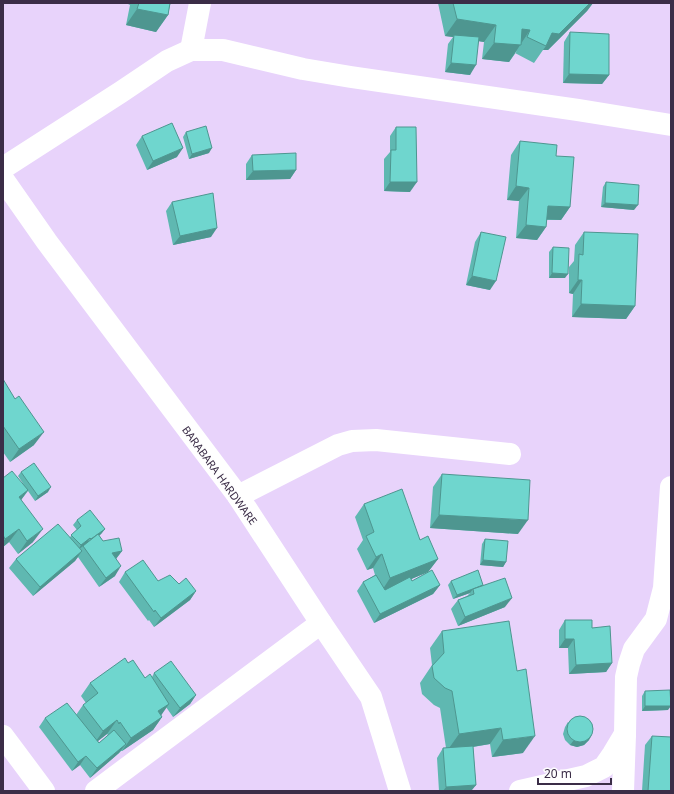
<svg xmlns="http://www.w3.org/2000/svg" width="674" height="794" font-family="'Noto Sans',sans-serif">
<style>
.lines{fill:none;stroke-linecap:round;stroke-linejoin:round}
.minor{stroke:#fff;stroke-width:22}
.wall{fill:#5fb8b1;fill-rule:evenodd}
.shaded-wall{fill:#4e9690}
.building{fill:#6fd6ce;stroke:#4e9690}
.labels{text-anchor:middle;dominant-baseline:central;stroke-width:3.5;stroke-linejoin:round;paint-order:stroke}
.street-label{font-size:11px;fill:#3b2d47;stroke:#fefefe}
</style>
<rect width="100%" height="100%" fill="#e8d3fb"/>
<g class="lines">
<g class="minor">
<path d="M191,50L200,3"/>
<path d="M3,168L121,92L167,61L191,50H223L303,69L351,77L578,110L671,125"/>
<path d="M3,179L47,242L238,496L321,623L371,697L400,791"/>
<path d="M238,496L338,445L352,441L376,440L510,454"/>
<path d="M3,736L44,791"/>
<path d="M96,791L321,623"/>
<path d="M520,791L586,776L604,767L613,754L625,734L626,677L629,664L634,649L656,619L664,588L671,487"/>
<path d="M623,791L625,735"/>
</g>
</g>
<g class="wall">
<path d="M128,3H171L170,5L168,15L156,32L126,25L130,5L128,4Z"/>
<path d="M438,3H593L587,11L548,50H543L534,63L515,53L517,51L509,62L482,59L484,42L478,41L470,75L445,72L448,44L453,37L445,36Z"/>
<path d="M570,32L609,75L602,84L563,83L564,42Z"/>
<path d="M396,127L410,192L384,191V159L390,152V136Z"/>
<path d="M186,132L209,153L189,159L183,137Z"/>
<path d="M142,136L177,157L147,170L136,145Z"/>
<path d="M520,141L556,156L570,207L561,220H547L546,227L537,240L516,238L519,201L507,200L511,155Z"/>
<path d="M252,155L296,170L290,179L246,180V164Z"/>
<path d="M606,182L634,210L601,207L603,187Z"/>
<path d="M172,202L211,237L173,245L166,211Z"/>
<path d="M481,232L490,290L466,285L475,242Z"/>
<path d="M584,232L635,306L626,319L572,317L573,294L569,293V267L574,261L575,245Z"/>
<path d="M553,247L565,278H549V252Z"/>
<path d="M3,379L34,445L10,462L3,452Z"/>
<path d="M21,472L48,492L35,501L28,491L21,500L33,542L18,554L9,542L3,547V478L24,485L18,476Z"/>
<path d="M442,474L518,534L430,528L433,487Z"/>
<path d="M364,504L420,540L438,559L428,572L411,579L412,581L440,585L433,594L374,623L357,591L363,582L375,575L373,568L367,570L357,549L363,540L355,517Z"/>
<path d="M77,520L105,529L101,534L99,536L103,541L122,551L116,559L115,576L99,587L78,557L75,561L33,596L9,568L16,559L70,537L77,530L73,525Z"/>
<path d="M485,539L506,562L503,567L480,565L482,544Z"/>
<path d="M125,572L158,581L179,584L196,591L190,600L154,627L149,620L148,621L119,582Z"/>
<path d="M451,581L483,585L482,586L505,607L458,626L451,609L458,600L467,596L470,593L453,599L448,585Z"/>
<path d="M565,620L592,628L612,663L606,672L569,674L568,648H559V630Z"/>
<path d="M442,631L523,753L492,757L490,744L473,747L476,785L471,791H439L437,758L443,748H446L440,708L434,705L422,694L420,683L432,665L430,648Z"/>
<path d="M128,663L145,678L152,677L154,673L196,695L190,704L173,717L166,707L161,715L162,717L153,730L122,751H121L119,753L90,778L80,765L72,771L39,727L45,718L76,715L83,705L86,703L81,696L90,683ZM107,734L108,735L99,743L98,741Z"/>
<path d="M645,691L668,710L642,711V696Z"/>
<path d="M568,722L589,740L584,745L577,747L570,745L565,740L563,734L565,727Z"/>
<path d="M652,736L671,791H642L645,745Z"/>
</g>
<g class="shaded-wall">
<path d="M590,3H593L587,11L548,50H543L546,46L552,33Z"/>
<path d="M137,9L168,15L156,32L126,25Z"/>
<path d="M457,19L496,25L484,42L454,37V35L453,37L445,36Z"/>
<path d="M522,29L530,30L509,62L482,59L494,43Z"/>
<path d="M451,63L476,65L470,75L445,72Z"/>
<path d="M569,74L609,75L602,84L563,83Z"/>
<path d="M183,148L177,157L147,170L153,161Z"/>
<path d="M212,148L209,153L189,159L192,154Z"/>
<path d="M296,170L290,179L246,180L253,171Z"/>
<path d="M390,182H417L410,192L384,191Z"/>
<path d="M516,186L529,188L519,201L507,200Z"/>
<path d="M605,203L638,205L634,210L601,207Z"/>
<path d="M548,206L570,207L561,220L539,219Z"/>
<path d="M526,225L546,227L537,240L516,238Z"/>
<path d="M217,228L211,237L173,245L180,236Z"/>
<path d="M552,273L568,274L565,278H549Z"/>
<path d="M472,276L496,281L490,290L466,285Z"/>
<path d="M578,280H582L573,294L569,293Z"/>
<path d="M581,304L635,306L626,319L572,317Z"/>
<path d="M44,432L34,445L10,462L19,449Z"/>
<path d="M51,487L48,492L35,501L38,496Z"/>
<path d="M28,490L19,503V497Z"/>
<path d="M439,515L528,520L518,534L430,528Z"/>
<path d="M19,529L9,542L3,547V542L5,539Z"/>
<path d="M43,529L33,542L18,554L27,541Z"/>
<path d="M105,529L101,534L88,544L91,539Z"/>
<path d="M90,538L87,543L78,550L81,545Z"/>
<path d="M82,551L75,561L33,596L40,587Z"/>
<path d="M122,551L115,560L112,553Z"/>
<path d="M382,554L373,568L367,570L376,557Z"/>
<path d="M438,559L428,572L381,592L390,578Z"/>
<path d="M483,560L506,562L503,567L480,565Z"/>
<path d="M121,566L115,576L99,587L106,578Z"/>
<path d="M440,585L433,594L374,623L380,614Z"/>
<path d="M483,585L480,589H473L470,593L453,599L457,595Z"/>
<path d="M196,591L190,600L154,627L161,618Z"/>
<path d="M512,598L505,607L458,626L465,617Z"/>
<path d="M565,639H574L568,648H559Z"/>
<path d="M612,663L606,672L569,674L576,665Z"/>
<path d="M196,695L190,704L173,717L180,708Z"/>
<path d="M169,704L160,717L158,711Z"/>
<path d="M645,706H671L668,710L642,711Z"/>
<path d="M162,717L153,730L122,751L131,738Z"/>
<path d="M117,720L107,734L94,744L103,731Z"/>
<path d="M501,728L490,744L447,751L459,734Z"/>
<path d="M592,735L589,740L584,745L577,747L570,745L574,740Z"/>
<path d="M535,736L523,753L492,757L503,740Z"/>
<path d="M126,744L119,753L90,778L97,768Z"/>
<path d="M86,756L80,765L72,771L78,762Z"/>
<path d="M476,785L471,791H443L446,787Z"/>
</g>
<g class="building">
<path d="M139,3H170L168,15L137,9Z"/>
<path d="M453,3H590L559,34L552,33L546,46L527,37L530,30L522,29L521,45L494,43L496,25L457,19Z"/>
<path d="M570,32L609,34V75L569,74Z"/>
<path d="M454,35L479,37L476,65L451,63Z"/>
<path d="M172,123L183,148L153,161L142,136Z"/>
<path d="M206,126L212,148L192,154L186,132Z"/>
<path d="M396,127H416L417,182H390L391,150H396Z"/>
<path d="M520,141L557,145L556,156L574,157L570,207L548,206L546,227L526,225L529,188L516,186Z"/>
<path d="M296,153V170L253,171L252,155Z"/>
<path d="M606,182L639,185L638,205L605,203Z"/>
<path d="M213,193L217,228L180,236L172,202Z"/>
<path d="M481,232L506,237L496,281L472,276Z"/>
<path d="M584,232L638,234L635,306L581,304L582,280H578L579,254L583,255Z"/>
<path d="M553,247L569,248L568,274L552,273Z"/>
<path d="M3,379L15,399L19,396L44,432L19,449L3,426Z"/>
<path d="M34,463L51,487L38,496L21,472Z"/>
<path d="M12,471L28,490L19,497L43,529L27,541L19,529L5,539L3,535V478Z"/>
<path d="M442,474L530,480L528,520L439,515Z"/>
<path d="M402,489L420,540L428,536L438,559L390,578L382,554L376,557L366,536L374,532L364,504Z"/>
<path d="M90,510L105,529L91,539L90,538L81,545L71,535L81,526L77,520Z"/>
<path d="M58,524L82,551L40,587L16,559Z"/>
<path d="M98,534L103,541L119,538L122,551L112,553L121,566L106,578L83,546Z"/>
<path d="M485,539L508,541L506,562L483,560Z"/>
<path d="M143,560L158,581L170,575L179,584L186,578L196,591L161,618L155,610L154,612L125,572Z"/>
<path d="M432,570L440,585L380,614L363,582L376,575L385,590L410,577L412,581Z"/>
<path d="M478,570L483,585L457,595L451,581Z"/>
<path d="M505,578L512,598L465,617L458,600L474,594L473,589Z"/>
<path d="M565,620H592V628L610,626L612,663L576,665L574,639H565Z"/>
<path d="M509,621L517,671L526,669L535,736L503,740L501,728L459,734L452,691L445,688L434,678L432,666L444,653L442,631Z"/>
<path d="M125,658L128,663L133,660L145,678L150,674L169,704L158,711L162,717L131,738L120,722L119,724L117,720L103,731L83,705L98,693L90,683Z"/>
<path d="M171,661L196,695L180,708L154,673Z"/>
<path d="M670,690L671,706H645V691Z"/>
<path d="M67,703L99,743L114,730L126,744L97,768L86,756L78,762L45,718Z"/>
<circle cx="580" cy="729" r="13"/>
<path d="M652,736L671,737V791H648Z"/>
<path d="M473,746L476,785L446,787L443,748Z"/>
</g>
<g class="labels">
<g class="street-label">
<text transform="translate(220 475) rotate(54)">BARABARA HARDWARE</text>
</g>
</g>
<rect width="674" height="794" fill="none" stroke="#3b2d47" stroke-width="8"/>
<path d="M538 778v6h73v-6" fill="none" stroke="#3b2d47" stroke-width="2"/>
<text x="544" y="778" font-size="12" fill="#3b2d47" stroke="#fefefe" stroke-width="3" paint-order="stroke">20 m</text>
</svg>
